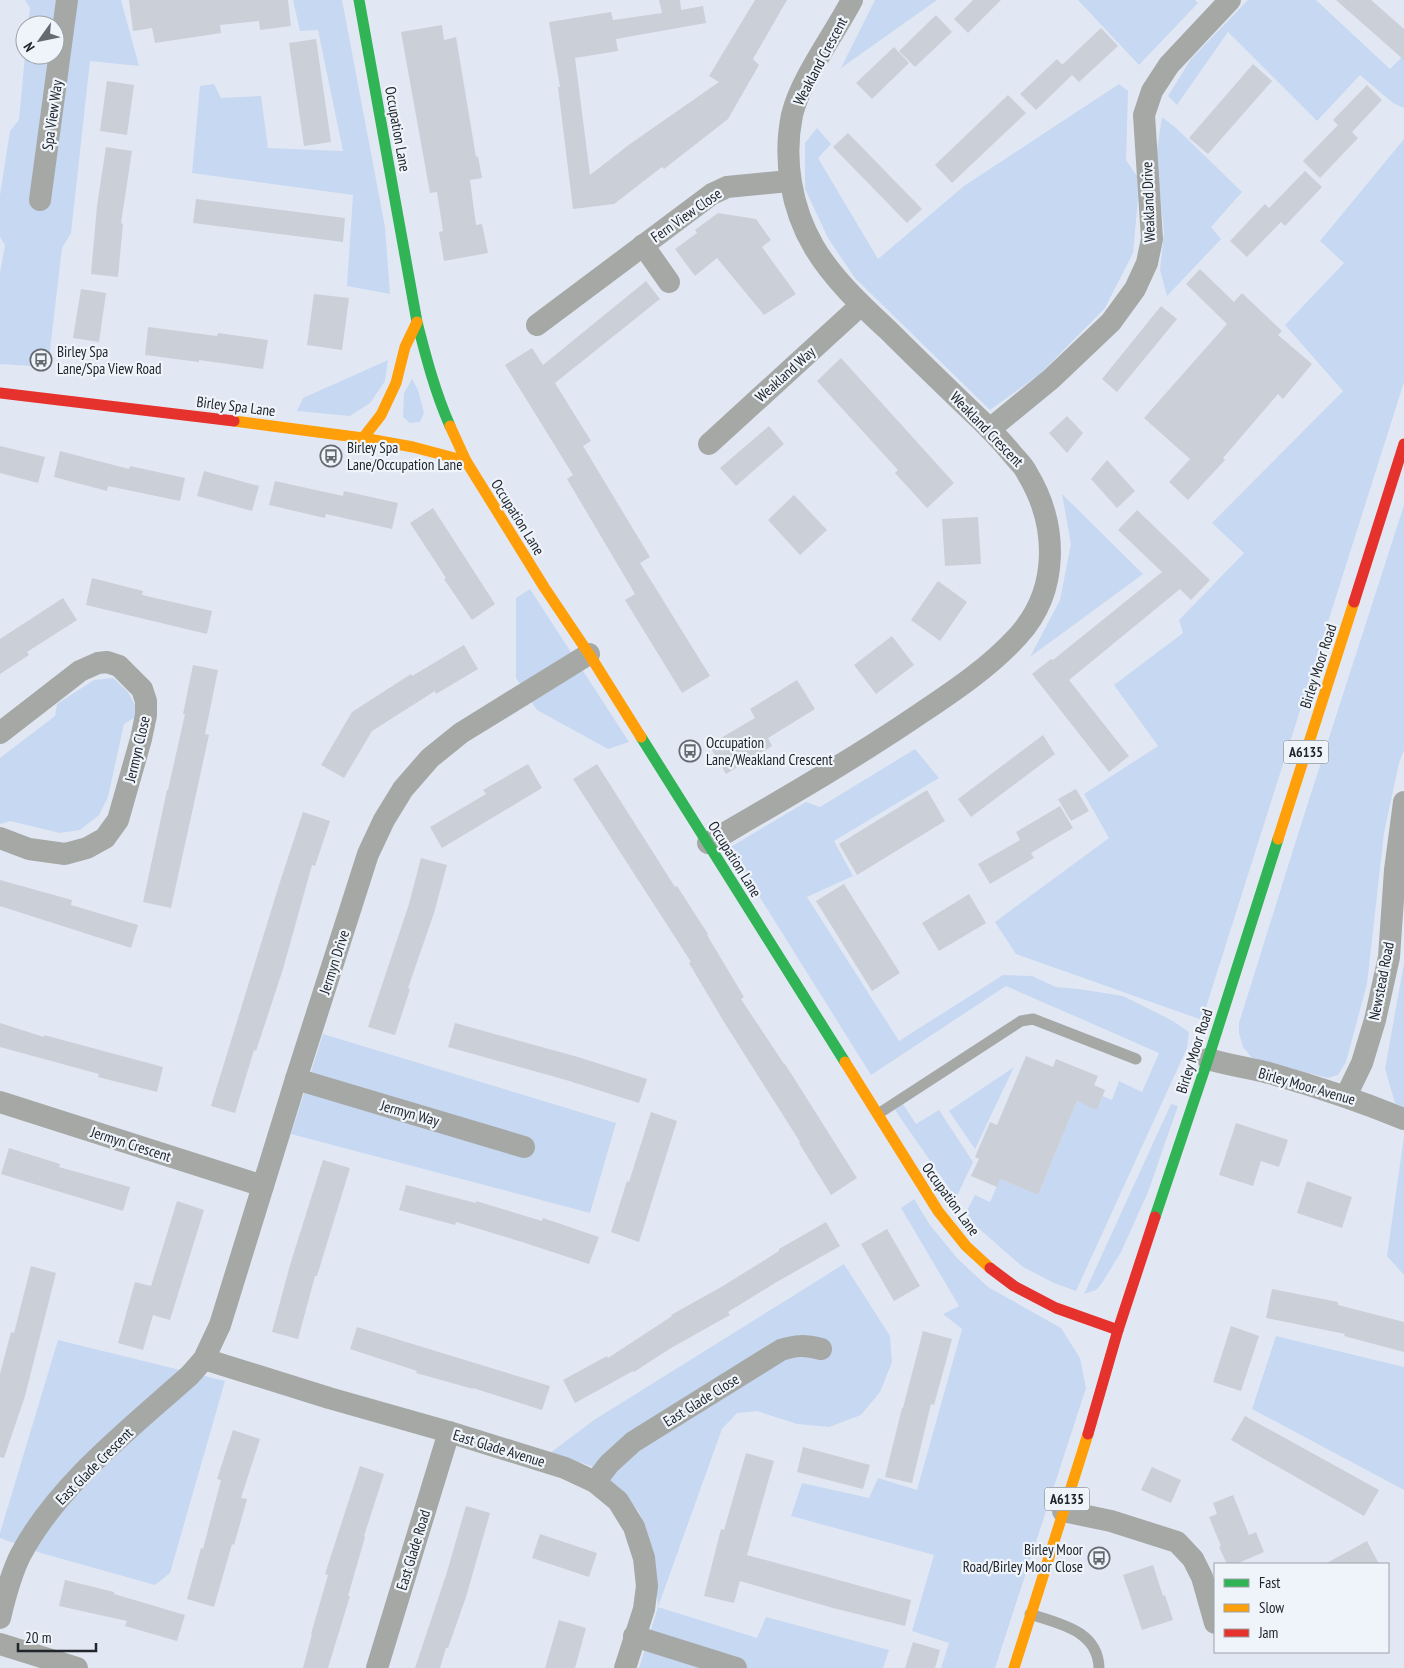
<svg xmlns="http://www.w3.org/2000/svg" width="1404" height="1668" font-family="'PT Sans Narrow',sans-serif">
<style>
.green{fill:#c7d8f2}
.building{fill:#cacfd8}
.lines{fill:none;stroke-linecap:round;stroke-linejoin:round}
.lane{stroke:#a6a8a6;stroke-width:11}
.street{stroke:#a6a8a6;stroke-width:22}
.fast{stroke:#30b455;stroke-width:11}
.slow{stroke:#ff9f0a;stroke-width:11}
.jam{stroke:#e5322d;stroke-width:11}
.labels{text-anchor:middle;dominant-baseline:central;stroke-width:4.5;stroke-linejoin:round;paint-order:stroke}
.shield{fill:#eff4fb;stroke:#5f646a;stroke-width:1}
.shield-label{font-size:14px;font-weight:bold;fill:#21262c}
.street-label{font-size:15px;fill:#21262c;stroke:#eff4fb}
.poi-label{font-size:15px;fill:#21262c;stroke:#eff4fb;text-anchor:start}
</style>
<rect width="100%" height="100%" fill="#e2e8f3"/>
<g class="green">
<path d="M25,0H121L139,66L90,61L71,233L62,248L48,367L0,364V273L5,245L0,237V195L10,131L19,120L25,55H55V25H28L30,8Z"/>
<path d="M293,0H342L385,227L390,294L347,286L353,195L192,173L200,86L214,84L221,98L261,96L268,148L343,151L318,30L300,31Z"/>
<path d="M875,0H937L841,68Z"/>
<path d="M1078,0H1195L1198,3L1139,65Z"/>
<path d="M1248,0H1316L1390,69L1404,55V108L1393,103L1360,75L1317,121L1228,32L1177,105L1168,96L1191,59Z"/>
<path d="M1119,84L1128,91L1126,160L1137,176L1138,199L1133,253L1105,308L1040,374L990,410L855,278L828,238L805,189V143L817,128L831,144L818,158L878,259L964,186Z"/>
<path d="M1162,117L1176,128L1242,192L1211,227L1221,239L1167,296L1160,270L1164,232L1156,156Z"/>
<path d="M1404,139V382L1202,1020L1016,954L995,922L1109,838L1084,794L1158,746L1114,685L1183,633L1179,620L1244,553L1212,523L1343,391L1285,325L1344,263L1320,241Z"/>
<path d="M388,360L385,381L370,403L350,416L297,411L303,398Z"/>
<path d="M412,379L418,390L424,413L420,422L410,423L403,417L404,393Z"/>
<path d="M1062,494L1143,574L1030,657L1060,600L1071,544Z"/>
<path d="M1404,505V750L1399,763L1384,833L1367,984L1346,1062L1338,1075L1328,1078L1252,1058L1243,1047L1239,1033V1023L1298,834Z"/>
<path d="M530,589L629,742L608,749L537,710L516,678V598Z"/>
<path d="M113,678L128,692L137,709L134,718L124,724L108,797L99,815L80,830L60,833L10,821L0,824V758L55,716L57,704L94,680Z"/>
<path d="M915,749L939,778L834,841L853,876L807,897L899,1041L1003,975L1032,976L1056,987L1079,989L1123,996L1173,1021L1189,1032L1187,1048L1076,1291L1054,1283L1023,1267L976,1226L966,1212L975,1195L990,1202L1000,1179L1038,1195L1077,1101L1097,1109L1103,1096L1112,1100L1119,1081L1142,1092L1159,1053L1006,986L871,1075L729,848L806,802L820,807Z"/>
<path d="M1404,963V1107L1395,1103L1385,1069Z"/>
<path d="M323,1034L616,1123L590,1213L291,1134Z"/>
<path d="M1014,1067L975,1149L949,1111Z"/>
<path d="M903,1104L916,1124L939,1110L973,1162L956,1198L895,1110Z"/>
<path d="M1171,1104L1178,1106L1148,1192L1121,1252L1102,1283L1096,1290L1084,1294Z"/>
<path d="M1404,1136V1275L1387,1256Z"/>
<path d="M914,1199L930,1225L957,1258L988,1287L1061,1328L1080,1358L1086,1388L995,1668H941L949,1643L912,1631L934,1555L791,1516L802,1483L869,1498L878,1478L917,1490L962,1329L943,1314L959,1306L901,1208Z"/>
<path d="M844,1264L890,1336L892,1362L880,1392L861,1415L829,1427L797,1424L757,1411L737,1413L722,1429L658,1607L757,1638L766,1617L889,1650L883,1668H639L658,1607L654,1554L639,1512L621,1491L591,1466L550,1453L594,1420Z"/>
<path d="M1276,1336L1404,1367V1490L1252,1409Z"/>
<path d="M58,1340L225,1381L170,1573L155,1585L41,1553L0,1538V1533Z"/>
</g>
<g class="building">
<path d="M129,0H288L291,26L260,30L259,21L220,25L221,33L155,43L152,28L133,31Z"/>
<path d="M659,0H680L681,10L703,6L706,23L616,39L618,51L575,58L590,175L630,144L719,82L709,76L755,0H787L753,59L759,65L728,119L664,169L662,167L614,204L573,209L558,87H560L549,22L611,12L613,20L662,13Z"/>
<path d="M973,0H1001L968,33L954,19Z"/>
<path d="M1336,0H1371L1404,29V60Z"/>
<path d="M936,15L952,32L915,67L899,51Z"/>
<path d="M442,25L444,40L456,37L476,157L478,156L482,178L470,180L476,225L482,224L488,253L444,261L439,232L443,231L437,192L430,193L401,32Z"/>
<path d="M1101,28L1118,46L1079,82L1062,65Z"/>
<path d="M316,39L331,142L304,146L289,43Z"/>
<path d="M894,47L909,63L872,99L856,83Z"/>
<path d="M1057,59L1072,75L1036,110L1020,94Z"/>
<path d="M1253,64L1272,81L1208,154L1189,138Z"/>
<path d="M107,81L134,85L127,135L100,131Z"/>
<path d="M1367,85L1382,100L1352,132L1358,138L1320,178L1303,161L1338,125L1333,120Z"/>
<path d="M1008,95L1026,113L952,183L935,165Z"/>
<path d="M848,133L922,209L907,223L833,147Z"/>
<path d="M106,147L132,151L121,223L123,224L118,277L91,274L97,206Z"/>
<path d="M1305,171L1322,187L1285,226L1281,222L1247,257L1230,241L1265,204L1269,208Z"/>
<path d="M196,199L345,218L343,242L193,223Z"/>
<path d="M718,213L756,219L771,240L762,247L796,294L764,315L717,258L695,276L675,249L697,233L695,230Z"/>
<path d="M1200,269L1234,302L1242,293L1282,331L1278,335L1312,364L1283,399L1278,394L1223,458L1225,460L1188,500L1169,482L1190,459L1144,418L1227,324L1186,284Z"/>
<path d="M646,281L660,299L555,383L591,441L583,446L650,557L640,563L710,676L682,693L625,600L635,594L567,479L573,475L505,365L532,348L543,365Z"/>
<path d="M81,289L106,293L99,342L73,338Z"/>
<path d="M314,294L349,298L342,350L307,345Z"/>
<path d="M1161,306L1177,319L1117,392L1102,379Z"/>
<path d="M148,327L217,336L218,333L268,340L263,369L199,360V362L145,355Z"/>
<path d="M841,358L954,483L927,508L895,473L898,470L817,381Z"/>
<path d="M1067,416L1083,433L1067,453L1049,433Z"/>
<path d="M769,426L784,444L736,486L720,468Z"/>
<path d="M0,446L45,457L38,483L0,473Z"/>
<path d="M60,451L129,469L130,466L185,478L180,501L108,486L107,491L54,477Z"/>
<path d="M1107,460L1135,491L1117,508L1091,479Z"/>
<path d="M204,471L259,486L252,511L197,496Z"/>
<path d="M275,481L343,496L344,491L398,503L392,529L326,514L325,518L269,505Z"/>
<path d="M794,495L827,530L800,555L768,520Z"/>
<path d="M433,508L495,604L472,620L444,579L446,578L410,523Z"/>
<path d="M1137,510L1210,580L1191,600L1180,589L1069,680L1129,756L1109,772L1032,674L1051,659L1053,660L1162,572L1118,530Z"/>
<path d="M978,517L981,564L945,566L942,519Z"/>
<path d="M92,578L143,591L142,595L212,611L207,634L86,605Z"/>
<path d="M938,581L967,602L940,641L911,620Z"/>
<path d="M63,598L77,620L27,652L29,655L0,674V639Z"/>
<path d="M892,636L914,665L876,694L854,665Z"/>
<path d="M464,645L478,669L436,694L435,691L372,731L344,778L321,765L352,712L411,674L412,676Z"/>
<path d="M193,665L218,670L205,734L209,735L171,908L143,902L167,790H168L185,714H183Z"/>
<path d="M797,680L815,709L768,738L772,746L726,774L709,745L755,718L750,709Z"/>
<path d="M1043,735L1055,754L971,817L958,799Z"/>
<path d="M528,764L542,788L442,848L430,827L486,794L483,790Z"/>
<path d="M597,764L675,887L677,886L708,934L707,935L744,997L741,999L784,1064H785L857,1178L831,1195L799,1143L800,1142L724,1022L689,963L691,962L573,779Z"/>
<path d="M1076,789L1089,811L1071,821L1058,799Z"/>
<path d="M927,790L945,821L857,875L839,844Z"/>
<path d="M1060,806L1073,828L1031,853L1034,858L990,884L978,864L1020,840L1016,832Z"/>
<path d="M303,812L330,821L315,866L312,865L283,969L256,1051L254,1050L235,1113L211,1106L279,885Z"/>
<path d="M421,858L447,865L434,913L408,988L410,989L395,1035L368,1027L409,904Z"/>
<path d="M0,880L72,900L71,905L138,925L131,948L0,906Z"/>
<path d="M844,884L900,973L872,991L816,901Z"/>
<path d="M969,894L986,923L939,951L922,923Z"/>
<path d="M0,1023L44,1037V1035L163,1067L157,1092L98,1077L99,1074L0,1047Z"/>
<path d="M455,1023L578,1057L647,1079L639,1103L566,1080L448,1047Z"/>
<path d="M1026,1056L1053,1067L1056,1059L1098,1076L1094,1085L1105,1090L1097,1110L1077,1101L1038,1195L1000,1179L997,1187L971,1176L979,1159L975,1157L990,1122L997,1125Z"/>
<path d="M651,1112L677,1121L639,1242L611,1232L627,1181L629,1182Z"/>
<path d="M1236,1123L1288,1140L1279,1167L1261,1161L1253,1186L1219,1175Z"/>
<path d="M9,1148L60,1164L59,1167L130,1187L123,1211L1,1174Z"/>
<path d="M323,1160L350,1168L317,1276H315L298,1339L272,1332L290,1265Z"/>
<path d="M1307,1181L1352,1197L1342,1228L1297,1213Z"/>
<path d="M406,1185L476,1203V1201L542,1221L543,1218L599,1237L589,1264L522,1242L456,1222L455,1225L399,1210Z"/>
<path d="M177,1201L204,1210L170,1320L153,1315L143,1350L118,1343L135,1282L151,1286Z"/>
<path d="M826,1222L840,1246L775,1283L728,1312L730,1315L671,1348L634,1372L633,1371L575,1403L563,1380L607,1356L608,1358L672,1316L671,1315L723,1286L779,1251V1249Z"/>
<path d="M887,1229L920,1286L894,1301L861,1244Z"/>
<path d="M31,1266L56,1273L25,1396L4,1458L0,1457V1374L11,1332L14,1333Z"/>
<path d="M1272,1289L1338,1302V1305L1404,1322V1352L1344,1336L1345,1334L1266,1318Z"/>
<path d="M1231,1326L1259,1336L1241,1391L1213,1382Z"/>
<path d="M357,1327L550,1386L542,1410L473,1388V1389L416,1373L417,1371L350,1349Z"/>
<path d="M923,1331L952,1339L934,1405L931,1404L912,1483L885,1477L902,1408H903Z"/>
<path d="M1245,1416L1379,1490L1364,1516L1231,1440Z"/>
<path d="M233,1430L260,1439L241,1498L247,1499L234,1545L232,1544L214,1607L187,1599L201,1548L203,1549L221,1480L217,1479Z"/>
<path d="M803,1447L870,1465L863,1489L797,1472Z"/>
<path d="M746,1453L774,1461L747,1555L911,1600L905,1626L833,1608L740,1581L734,1603L704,1596L721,1529L724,1530Z"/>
<path d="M360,1466L384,1474L364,1536L365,1537L348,1596H350L328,1668H303L312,1634H311L328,1575L325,1574Z"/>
<path d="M1152,1467L1181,1480L1171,1503L1141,1490Z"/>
<path d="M1233,1495L1249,1535L1256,1532L1264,1552L1236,1564H1227L1219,1547L1221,1546L1209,1517L1217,1514L1213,1503Z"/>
<path d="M466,1506L490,1513L466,1597L448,1648H446L440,1668H415L447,1572Z"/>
<path d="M540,1534L597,1553L589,1577L532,1558Z"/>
<path d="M1367,1541L1379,1564H1325Z"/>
<path d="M1153,1565L1163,1596L1165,1595L1173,1620L1142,1630L1123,1575Z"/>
<path d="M65,1580L114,1592V1594L185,1615L177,1641L125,1626L127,1621L59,1606Z"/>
<path d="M559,1620L586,1628L575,1668H545Z"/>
<path d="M913,1642L940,1650L935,1668H905Z"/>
</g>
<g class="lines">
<g class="lane">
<path d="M878,1114L1021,1021L1033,1019L1136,1059"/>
<path d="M1030,1614C1059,1624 1098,1630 1099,1668"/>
</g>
<g class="street">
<path d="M40,200L67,0"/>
<path d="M643,245L669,282"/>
<path d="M537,325L712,194L727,187L789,181"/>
<path d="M990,429L1051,379L1111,322L1135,289L1147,263L1152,239L1144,115L1152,91L1169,65L1230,0"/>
<path d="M709,444L861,305"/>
<path d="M0,733L80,671L98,663L107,662L119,666L142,689L146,701V715L141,739L118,820L105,838L87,848L65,854L29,849L0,838"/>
<path d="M708,843C780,801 852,760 921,713C954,691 991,666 1018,636C1060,590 1058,524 1027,473C1024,466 1018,461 1013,455C1000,439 985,424 970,410C943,384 916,358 889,331C862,306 833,279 814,247C791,208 783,159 792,115C801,78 834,35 852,0"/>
<path d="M1208,1059C1228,1065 1249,1068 1269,1073C1315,1086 1360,1101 1404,1119"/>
<path d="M296,1079L524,1147"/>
<path d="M1346,1096L1362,1063L1375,1020L1389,957L1395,870L1404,802"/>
<path d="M0,1102L263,1186"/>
<path d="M204,1359L329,1398L449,1432L565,1468L595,1482L618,1501L634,1527L644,1558L647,1586L644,1609L625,1668"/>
<path d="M595,1482L609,1464L633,1442L781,1350C796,1345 805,1345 821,1349"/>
<path d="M1063,1511L1111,1521L1177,1542L1193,1559L1202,1577L1215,1623"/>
<path d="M0,1618C5,1597 11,1573 21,1554C59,1483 131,1428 190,1375L204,1359L220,1325L296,1079L368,854L384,820L403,789L430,758L461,733L589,654"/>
<path d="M634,1636L736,1668"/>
<path d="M0,1644L77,1668"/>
<path d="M377,1668L449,1432"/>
</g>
<g class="fast">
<path d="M359,0L417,322C426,357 435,392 450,426"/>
<path d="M641,737L845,1062"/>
<path d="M1155,1217L1208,1059L1278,839"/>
</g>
<g class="slow">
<path d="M234,421L363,438L413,447L466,461"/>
<path d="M450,426L466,461L544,587L589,654L641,737"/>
<path d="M363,438L381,415L396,383L405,347L417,322"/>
<path d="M1278,839L1354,602"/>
<path d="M845,1062L938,1211L966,1246L990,1268"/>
<path d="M1014,1668L1088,1434"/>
</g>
<g class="jam">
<path d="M0,393L234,421"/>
<path d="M1354,602L1404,444"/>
<path d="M990,1268L1014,1286L1056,1308L1118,1330"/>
<path d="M1088,1434L1118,1330L1155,1217"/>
</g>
</g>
<defs>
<g id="bus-ring" transform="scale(1.125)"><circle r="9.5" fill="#eff4fb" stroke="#656a72" stroke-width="1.5"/><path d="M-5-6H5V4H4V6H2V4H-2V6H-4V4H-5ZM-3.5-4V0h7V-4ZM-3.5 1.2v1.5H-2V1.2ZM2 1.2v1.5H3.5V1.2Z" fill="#656a72"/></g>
</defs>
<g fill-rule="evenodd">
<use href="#bus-ring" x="41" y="360"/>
<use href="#bus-ring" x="331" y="456"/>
<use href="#bus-ring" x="690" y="751"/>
<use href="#bus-ring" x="1099" y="1558"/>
</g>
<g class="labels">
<g class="shield">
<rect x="1283.5" y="740.5" width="45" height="23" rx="4"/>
<rect x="1044.5" y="1487.5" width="45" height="23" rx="4"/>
</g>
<g class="shield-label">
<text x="1306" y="752">A6135</text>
<text x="1067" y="1499">A6135</text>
</g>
<g class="street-label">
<text transform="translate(820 61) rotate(-62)">Weakland Crescent</text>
<text transform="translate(52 115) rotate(-82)">Spa View Way</text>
<text transform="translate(398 129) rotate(80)">Occupation Lane</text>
<text transform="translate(1148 202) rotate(-92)">Weakland Drive</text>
<text transform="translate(686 215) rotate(-35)">Fern View Close</text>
<text transform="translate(785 374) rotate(-42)">Weakland Way</text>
<text transform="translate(236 406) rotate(7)">Birley Spa Lane</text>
<text transform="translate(987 429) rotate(46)">Weakland Crescent</text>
<text transform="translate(518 517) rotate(58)">Occupation Lane</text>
<text transform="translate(1318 666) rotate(-72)">Birley Moor Road</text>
<text transform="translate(137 749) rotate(-77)">Jermyn Close</text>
<text transform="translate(735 859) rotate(58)">Occupation Lane</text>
<text transform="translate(334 962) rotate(-72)">Jermyn Drive</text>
<text transform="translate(1381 981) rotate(-79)">Newstead Road</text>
<text transform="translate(1194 1051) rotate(-72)">Birley Moor Road</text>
<text transform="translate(1307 1086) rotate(16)">Birley Moor Avenue</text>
<text transform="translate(410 1113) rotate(16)">Jermyn Way</text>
<text transform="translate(131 1144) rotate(18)">Jermyn Crescent</text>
<text transform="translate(951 1199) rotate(54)">Occupation Lane</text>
<text transform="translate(701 1400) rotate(-32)">East Glade Close</text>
<text transform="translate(499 1448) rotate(17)">East Glade Avenue</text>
<text transform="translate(94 1466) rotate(-45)">East Glade Crescent</text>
<text transform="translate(413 1550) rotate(-73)">East Glade Road</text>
</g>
<g class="poi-label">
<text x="57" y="351">Birley Spa<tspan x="57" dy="17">Lane/Spa View Road</tspan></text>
<text x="347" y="447">Birley Spa<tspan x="347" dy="17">Lane/Occupation Lane</tspan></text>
<text x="706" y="742">Occupation<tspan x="706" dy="17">Lane/Weakland Crescent</tspan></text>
<text x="1083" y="1549" text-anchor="end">Birley Moor<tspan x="1083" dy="17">Road/Birley Moor Close</tspan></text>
</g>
</g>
<rect x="1214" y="1563" width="175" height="90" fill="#eff4fb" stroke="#9da2a8"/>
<rect x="1224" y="1579" width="25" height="8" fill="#30b455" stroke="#9da2a8"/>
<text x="1259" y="1588" font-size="15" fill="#21262c">Fast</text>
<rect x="1224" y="1604" width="25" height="8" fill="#ff9f0a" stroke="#9da2a8"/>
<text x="1259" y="1613" font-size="15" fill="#21262c">Slow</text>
<rect x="1224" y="1629" width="25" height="8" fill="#e5322d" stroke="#9da2a8"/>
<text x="1259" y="1638" font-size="15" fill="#21262c">Jam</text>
<g transform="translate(40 40) rotate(237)"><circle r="24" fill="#eff4fb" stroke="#9da2a8"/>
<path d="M0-4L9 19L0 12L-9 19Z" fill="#656a72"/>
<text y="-8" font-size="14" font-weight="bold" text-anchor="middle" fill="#21262c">N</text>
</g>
<path d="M18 1643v8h78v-8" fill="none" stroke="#21262c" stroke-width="2.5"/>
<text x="25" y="1643" font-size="15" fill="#21262c" stroke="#eff4fb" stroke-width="4" paint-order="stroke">20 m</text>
</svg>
